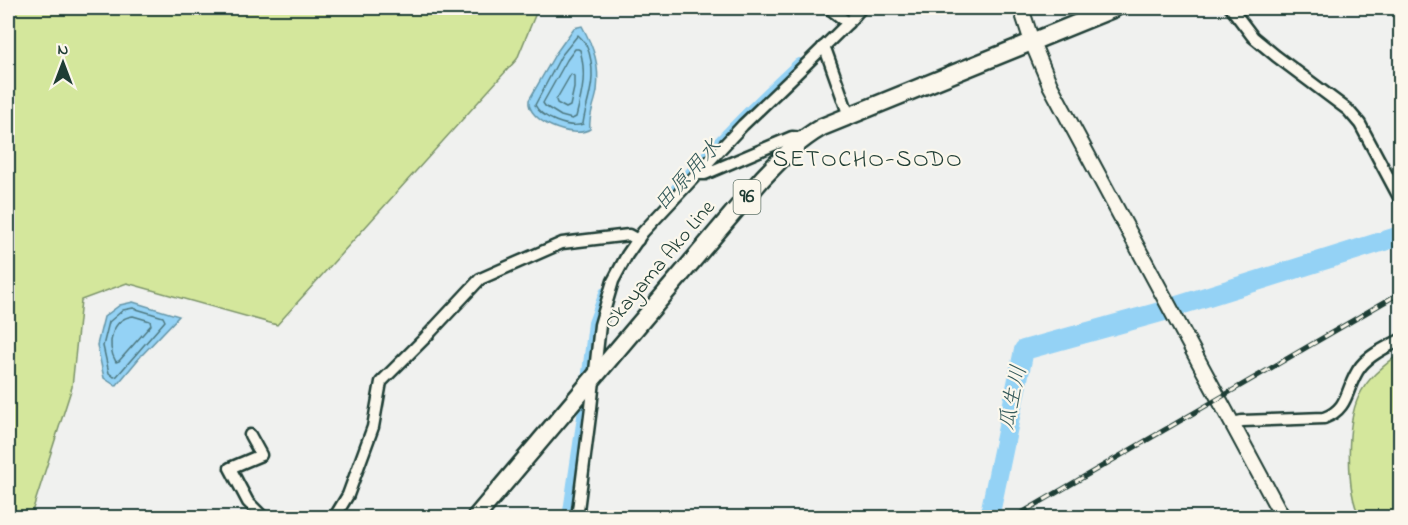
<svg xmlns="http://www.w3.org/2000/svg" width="1408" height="525" font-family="'Indie Flower','Klee One',sans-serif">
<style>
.green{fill:#d4e79c;stroke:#7a9268;stroke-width:1.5}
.water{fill:#94d2f5;stroke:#6596a8;stroke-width:1.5}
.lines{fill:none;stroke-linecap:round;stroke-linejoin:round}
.shore{stroke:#4e7981;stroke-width:1.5}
.canal{stroke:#94d2f5;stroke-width:12}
.river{stroke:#94d2f5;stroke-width:20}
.minor-casing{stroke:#1f3d34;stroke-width:15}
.tertiary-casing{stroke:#1f3d34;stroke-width:18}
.primary-casing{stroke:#1f3d34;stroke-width:21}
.minor{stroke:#fbf7ec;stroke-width:10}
.tertiary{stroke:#fbf7ec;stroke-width:14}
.primary{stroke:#fbf7ec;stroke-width:16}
.rail-casing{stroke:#1f3d34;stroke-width:5}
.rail{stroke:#fbf7ec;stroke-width:3;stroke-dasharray:9;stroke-linecap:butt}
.labels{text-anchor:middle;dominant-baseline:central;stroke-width:4.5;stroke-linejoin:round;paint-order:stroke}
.shield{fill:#fbf7ec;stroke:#61756b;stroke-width:1.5}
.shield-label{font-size:20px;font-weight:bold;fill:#1f3d34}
.street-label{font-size:21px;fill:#1f3d34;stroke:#fbf7ec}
.water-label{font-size:22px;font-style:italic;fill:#365b5b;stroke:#fbf7ec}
.quarter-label{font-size:24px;letter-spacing:1.5px;fill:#1f3d34;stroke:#fbf7ec}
</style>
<rect width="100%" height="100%" fill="#f0f1ef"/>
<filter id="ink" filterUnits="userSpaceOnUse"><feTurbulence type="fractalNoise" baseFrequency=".0167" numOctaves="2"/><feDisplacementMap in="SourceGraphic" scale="12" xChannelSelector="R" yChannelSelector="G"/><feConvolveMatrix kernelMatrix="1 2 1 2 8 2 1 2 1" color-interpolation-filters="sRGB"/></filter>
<g filter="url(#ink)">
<g class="green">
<path d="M8,8H538L517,59L277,325L127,283L81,300L72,387L30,518L8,517Z"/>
<path d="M1400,353V517H1360C1346,492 1346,422 1359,396C1368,377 1385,365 1400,353Z"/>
</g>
<g class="water">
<path d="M582,26C594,48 600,65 597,91C595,104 588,116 590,129C573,140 526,121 529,100L556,53L574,28Z"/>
<path d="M133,302L179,316L141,356L116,386L104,378L97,345L104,317L120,305Z"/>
</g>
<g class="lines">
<g class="shore">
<path d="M578,35C593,47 594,75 590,92C588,103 584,114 583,124C569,129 541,118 535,105L561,56Z"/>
<path d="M575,49H578L580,50C587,75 582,93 576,117L572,119L561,116L545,106L543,103L567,60Z"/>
<path d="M571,74L574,76V88L570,106L566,108L557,103L556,100Z"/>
<path d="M133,308L163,317L165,321L117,376L114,377L109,373L103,346L109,322L123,310Z"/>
<path d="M133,316L150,321L151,325L119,361L116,362C106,345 111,319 133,316Z"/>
</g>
<g class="canal">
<path d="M673,193C713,147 755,105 799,64"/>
<path d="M587,381L594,323L605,293"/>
<path d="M568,518L584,410"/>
</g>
<g class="river">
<path d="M1177,306L1400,236"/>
<path d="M989,518L1024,350L1164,311"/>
</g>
<g class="minor-casing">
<g id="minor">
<path d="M829,8L848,23"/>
<path d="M1231,8L1253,37L1276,56L1348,110L1360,124L1400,199"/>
<path d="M823,47L826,51L849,116"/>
<path d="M697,174H705L792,137L803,138"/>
<path d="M1233,423L1242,421L1324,418C1351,408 1345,386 1361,366C1371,354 1387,347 1400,340"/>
<path d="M250,435L261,455L230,468L248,502L264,518"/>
<path d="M334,518L348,495L373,427L381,382L425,338L480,279L562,243L629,235L638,240"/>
<path d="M577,518L591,408L600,325L613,281L627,255L643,232L743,125L790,80L848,23L861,8"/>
</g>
</g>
<g class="tertiary-casing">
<path id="tertiary" d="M1021,8L1032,42L1050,85L1283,518"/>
</g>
<g class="primary-casing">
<path id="primary" d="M475,518L761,180C782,158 796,142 822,127L1115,8"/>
</g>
<use href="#minor" class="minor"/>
<use href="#tertiary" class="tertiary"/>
<use href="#primary" class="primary"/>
<g class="rail-casing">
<path id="rail" d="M1013,518L1400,293"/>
</g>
<use href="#rail" class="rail"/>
</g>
</g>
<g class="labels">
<rect class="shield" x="733.5" y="180" width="27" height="34" rx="4.5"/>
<g class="shield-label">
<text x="747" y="197">96</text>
</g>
<g class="street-label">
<text transform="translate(660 265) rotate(-50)">Okayama Ako Line</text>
</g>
<g class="water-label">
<text transform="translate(689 176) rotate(-48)">田原用水</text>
<text transform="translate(1014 398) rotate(-78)">瓜生川</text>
</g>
<g class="quarter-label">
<text x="868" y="160">SETOCHO-SODO</text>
</g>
</g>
<rect width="1408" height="525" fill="none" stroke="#fbf7ec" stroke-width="30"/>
<rect x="15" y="15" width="1378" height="495" fill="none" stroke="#1f3d34" stroke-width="2" filter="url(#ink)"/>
<g transform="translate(63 63)" stroke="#fbf7ec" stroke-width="4.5" paint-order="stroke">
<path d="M0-4.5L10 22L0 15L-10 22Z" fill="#1f3d34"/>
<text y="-9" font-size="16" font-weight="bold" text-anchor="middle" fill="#1f3d34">N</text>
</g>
</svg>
